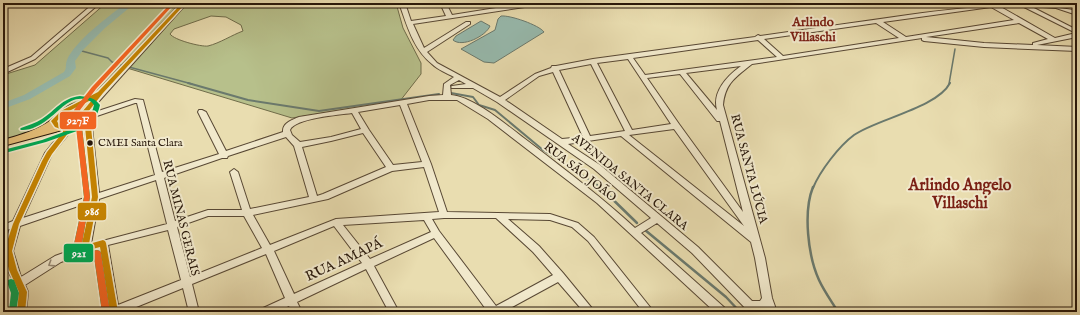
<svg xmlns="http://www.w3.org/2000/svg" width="1080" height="315" font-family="'IM FELL English',serif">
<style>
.green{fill:#b7c08b;stroke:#6f6c4a;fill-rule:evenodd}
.water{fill:#97bbaf;stroke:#6a796d}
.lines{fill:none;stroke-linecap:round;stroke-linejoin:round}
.stream-far2{stroke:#6a796d;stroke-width:1.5}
.stream-far1{stroke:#6a796d;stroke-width:2}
.stream{stroke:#6a796d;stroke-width:2.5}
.river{fill:#97bbaf;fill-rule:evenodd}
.minor-casing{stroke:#584834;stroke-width:2}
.major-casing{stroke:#27170a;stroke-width:2}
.minor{fill:#f1e9cc;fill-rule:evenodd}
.major{fill:#e4be78;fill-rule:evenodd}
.bus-1-casing{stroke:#f1e9cc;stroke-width:3}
.bus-2-casing{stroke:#f1e9cc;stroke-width:3}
.bus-3-casing{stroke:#f1e9cc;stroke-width:3}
.bus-1{fill:#c38202;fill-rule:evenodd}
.bus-2{fill:#00a651;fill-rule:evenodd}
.bus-3{fill:#f26522;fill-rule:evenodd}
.oneway{stroke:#968a75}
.bus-dot{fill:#27170a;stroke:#f1e9cc;stroke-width:1.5}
.labels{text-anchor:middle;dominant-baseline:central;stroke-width:4;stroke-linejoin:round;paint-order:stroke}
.bus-label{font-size:11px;fill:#27170a;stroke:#f1e9cc;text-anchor:start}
.street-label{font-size:12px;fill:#27170a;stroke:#f1e9cc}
.far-district-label{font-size:13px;font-weight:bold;fill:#7a1f14;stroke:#f1e9cc}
.near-street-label{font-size:14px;fill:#27170a;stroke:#f1e9cc}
.district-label{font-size:16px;font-weight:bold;fill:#7a1f14;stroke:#f1e9cc}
.line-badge{stroke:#f1e9cc;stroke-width:1.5}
.badge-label{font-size:11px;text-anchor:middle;font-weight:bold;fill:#fff}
</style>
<rect width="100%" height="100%" fill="#e9ddb0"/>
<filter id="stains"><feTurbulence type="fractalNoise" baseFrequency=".005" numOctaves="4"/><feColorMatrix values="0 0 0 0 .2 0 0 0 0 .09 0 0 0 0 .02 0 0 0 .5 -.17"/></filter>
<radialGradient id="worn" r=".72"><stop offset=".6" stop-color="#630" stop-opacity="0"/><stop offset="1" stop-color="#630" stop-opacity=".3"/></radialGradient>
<g class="green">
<path d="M106,3H182L88,99C73,105 65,113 52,122C37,132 20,135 3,140V75L35,65Z"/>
<path d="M188,3H396L403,28L421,63V74L400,101L292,118L127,68ZM211,16L226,17L241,25L243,31C232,35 220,43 208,46C201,47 174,40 170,34L174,29Z"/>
</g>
<g class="water">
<path d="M501,16C510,15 539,25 544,32L494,63L484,62L461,49L495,30L498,19Z"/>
<path d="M481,21L490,26C486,36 462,48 453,40L456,36Z"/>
</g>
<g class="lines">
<g class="stream-far2">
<path d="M78,50L108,58L112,62L124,66"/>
<path d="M129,67L192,84"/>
<path d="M949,84L955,49"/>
</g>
<g class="stream-far1">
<path d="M188,83L248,100L319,111L439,94"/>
<path d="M451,93L473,97L479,105L495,110L543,150L602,188"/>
<path d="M813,188C820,171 839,146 854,135C877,119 937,108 950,83"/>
</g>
<g class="stream">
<path d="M600,187L637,223"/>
<path d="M813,187C803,212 808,256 819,280C824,291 832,302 838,312"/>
<path d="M645,230L726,297L740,312"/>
</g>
<path class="river" d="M126,3H135L105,28L83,50L75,61L76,68L70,76L30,99L3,109V103L24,95L64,72C67,68 65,65 67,60C75,41 109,16 126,3Z"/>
<g class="minor-casing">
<g id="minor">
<path d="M94,3H100L35,59L3,74V69L31,57Z"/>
<path d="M181,3H187L92,109H86L85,107L86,105Z"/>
<path d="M399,3H405L411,21L446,16L440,3H446L452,15L527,3H541L538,5L413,24L424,48L466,22H470V24L427,52L437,63L500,97L535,74L551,68L552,66H556L593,59L755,37L758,35L760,36C810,29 859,22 908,15C960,8 1027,0 1077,11V15L1056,8L1030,6L1077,30V37L1037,45L1077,47V51L984,47L924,41L922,40V38L752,64C736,77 725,83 723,105L765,258L772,298L777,312H767L766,308L760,310L761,312H749L692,253L657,223L641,233L726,309L727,312H715L597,203L488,119L457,100H429L407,104L431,164L447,212L550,214L578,223L594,237L654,312H643L588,241L572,227L550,220L508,219L539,246L563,273L595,312H584L558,282L503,312H488L434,238L374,266L399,312H389L366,269L297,302L302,312H292L289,306L275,312H260L261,309L285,298L266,254L192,284L199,312H189L183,288L124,312H108L99,248L61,262L25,285L28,292L26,312H16L18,292L8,270L3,251L10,229L3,231V225L13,221L45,153L62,132V130L57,127L58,125H61L69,127L70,132L52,154L23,218L91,196L84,120L77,122L73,120L83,116L81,113L82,111H88L89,114L135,99L143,100L162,172L219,154L198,112L199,110H202L206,112L226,151L283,132C282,123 292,120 299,117L429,96L443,95L444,84L454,77C447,73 438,70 432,64C413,49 407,25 399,3ZM999,6H1023L1024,7L1076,33L1055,38ZM991,7L1014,20L906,37L883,22ZM876,23L899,38L783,56L764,39ZM1019,23L1048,39L1033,43V45L984,43L926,37ZM758,40L777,57L645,75L633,58ZM628,59L671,124L632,130L597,63ZM591,64L625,131L590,136L559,70ZM741,66C727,76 712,92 717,110L686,73ZM553,72L583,137L562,139L505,100L539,76ZM680,74L717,121H720L743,212L679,124L647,78ZM459,80L466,84L452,86L451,87L452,88H473L497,102L594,169L651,218L635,228C603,198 568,172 533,145C512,130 476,97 451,95L450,85ZM135,103H137L155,175L99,193L91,118ZM400,105L422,162L393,165L369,130L358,112ZM352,113L361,129L331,137L300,142L292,135L290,130C295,118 339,115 352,113ZM674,129L744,226L629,135ZM363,133L386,167L323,194L317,196L302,147L331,141ZM621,136L751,242L755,258L762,298L760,301H752L698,247L600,165L568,144ZM286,137L294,146L309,197L250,209L238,172L234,169L230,172L242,210H208L175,221L164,178L222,158H227L228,156ZM424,167L439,212L336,219L270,245L253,215L328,199L392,171ZM156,180L167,224L91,244L99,199ZM90,202L80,247L55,256L21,277L13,251L20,226ZM208,216H244L262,248L190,277L177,227ZM444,218H496L533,252L553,275L496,306L439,231L432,219ZM424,220L431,232L370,259L343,225ZM334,226L362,263L294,294L274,251ZM168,230L181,280L118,305L108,245Z"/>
</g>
</g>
<g class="major-casing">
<path id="major" d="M83,102L93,105L94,107L82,121L70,128L3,146V140C17,136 32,132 45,124C59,116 65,103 83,102ZM83,108L69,120L56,125L75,109Z"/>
</g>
<use href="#minor" class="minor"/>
<use href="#major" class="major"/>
<g class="bus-1-casing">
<path id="bus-1" d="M182,3H186L103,93L88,112L90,117L98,197L89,244L103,240L105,241L106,243L118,312H110L100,247L85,251L83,250L81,248L92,197L84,117L82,112L93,99L65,113L57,121L59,125L68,128L69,132L52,154L48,161L19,224L12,251L17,270L27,292L25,312H17L19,292L9,270L4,251L13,224L42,161L47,152L63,132V130L55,127L51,121L61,111L98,92Z"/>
</g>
<g class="bus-2-casing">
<g id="bus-2">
<path d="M80,96C89,97 95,98 100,105C97,118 93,121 82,128L90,197L81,249L82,252L84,253L97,250L100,251L101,253L110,312H102L94,256C83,259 78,261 73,249L84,197L77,131L46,142L5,153L3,152V150L42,140L72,129L76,126L75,115L76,114H80L82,123C89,119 92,113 94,105C91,101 89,100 84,99C68,97 59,112 47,120C41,125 29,131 21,130L20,129L21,128C28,125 36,123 42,119C56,110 62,98 80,96Z"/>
<path d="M11,279L14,280L19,293L16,312H10L9,311L11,293L7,282L8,280Z"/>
</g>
</g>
<g class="bus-3-casing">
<path id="bus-3" d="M171,3H175L96,89L80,110L90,197L81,249L82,252L84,253L97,250L100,251L101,253L110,312H102L94,256C83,259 78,261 73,249L84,197L74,110L92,87Z"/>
</g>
<use href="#bus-1" class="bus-1"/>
<use href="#bus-2" class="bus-2"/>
<use href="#bus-3" class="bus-3"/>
</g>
<defs><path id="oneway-chevron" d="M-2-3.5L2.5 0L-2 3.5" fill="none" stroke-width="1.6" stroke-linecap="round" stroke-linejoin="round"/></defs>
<use class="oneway" href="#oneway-chevron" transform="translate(51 264) rotate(148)"/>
<circle class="bus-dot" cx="90" cy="143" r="3.5"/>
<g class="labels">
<g class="bus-label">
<text x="98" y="143">CMEI Santa Clara</text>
</g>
<g class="street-label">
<text transform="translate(749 169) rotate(75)">RUA SANTA LÚCIA</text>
<text transform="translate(580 172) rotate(38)">RUA SÃO JOÃO</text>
<text transform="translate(630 182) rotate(39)">AVENIDA SANTA CLARA</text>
<text transform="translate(181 218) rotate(76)">RUA MINAS GERAIS</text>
</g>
<g class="far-district-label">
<text x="813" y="22">Arlindo<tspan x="813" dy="15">Villaschi</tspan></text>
</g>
<g class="near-street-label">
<text transform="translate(344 260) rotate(-25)">RUA AMAPÁ</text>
</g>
<g class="district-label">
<text x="960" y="186">Arlindo Angelo<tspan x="960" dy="18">Villaschi</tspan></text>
</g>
</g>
<g class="line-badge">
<rect x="59" y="111" width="38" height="19" rx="4" fill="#f26522"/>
<rect x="77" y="202" width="30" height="19" rx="4" fill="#c38202"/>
<rect x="63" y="243" width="31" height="20" rx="4" fill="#00a651"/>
</g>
<g class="badge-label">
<text x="78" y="124">927F</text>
<text x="92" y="215">986</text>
<text x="79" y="257">921</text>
</g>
<rect width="1080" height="315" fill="none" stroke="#e9ddb0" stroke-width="16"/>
<rect x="4" y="4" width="1072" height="307" fill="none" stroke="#27170a" stroke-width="2"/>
<rect x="8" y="8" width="1064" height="299" fill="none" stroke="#27170a"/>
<rect width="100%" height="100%" filter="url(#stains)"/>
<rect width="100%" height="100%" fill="url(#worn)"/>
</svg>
